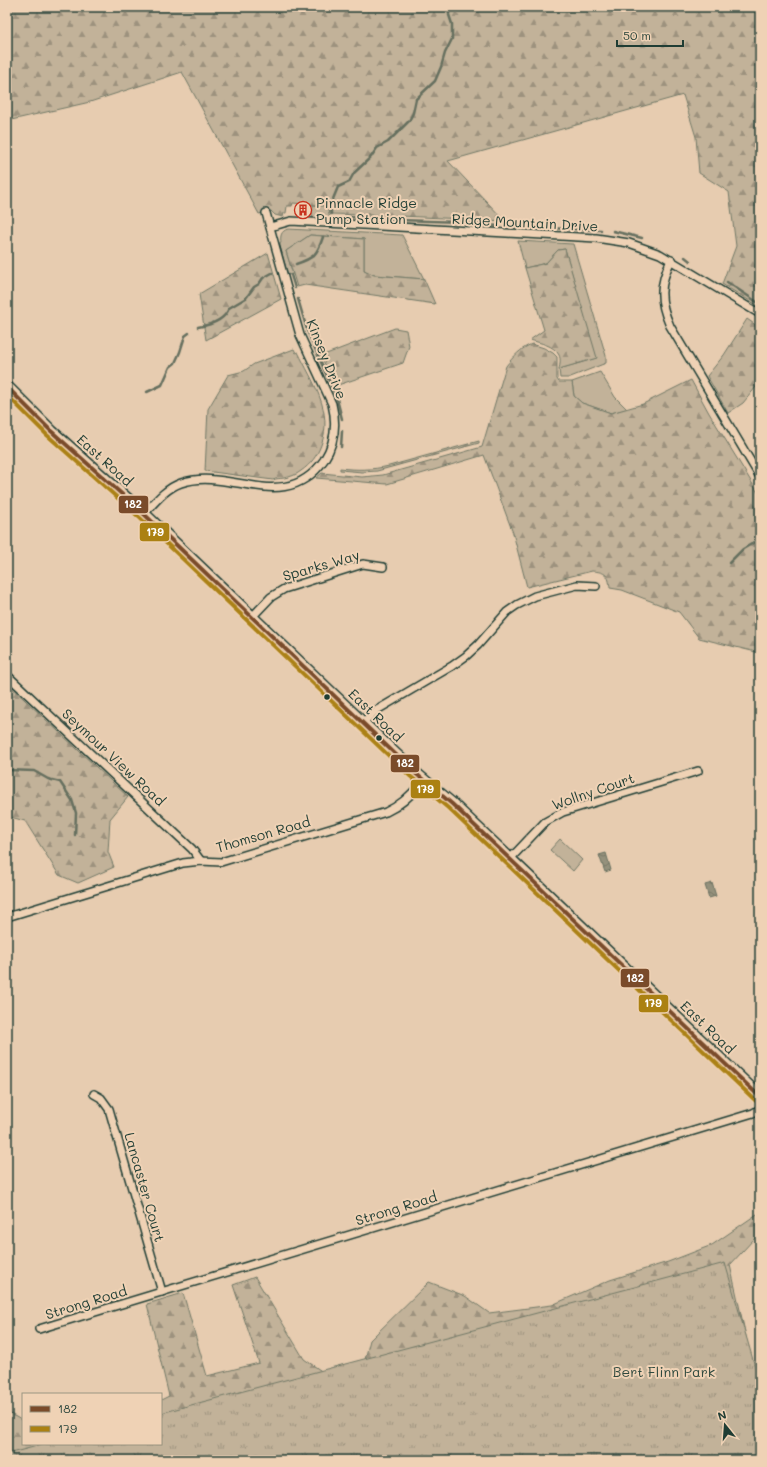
<svg xmlns="http://www.w3.org/2000/svg" width="767" height="1467" font-family="Mali,sans-serif">
<style>
.grass{fill:#c2b299;stroke:#707866}
.forest{fill:url(#forest-firs);stroke:#707866}
.park{fill:url(#park-tufts);stroke:#707866}
.water{fill:url(#water-waves);stroke:#666f5f}
.lines{fill:none;stroke-linecap:round;stroke-linejoin:round}
.stream{stroke:#666f5f;stroke-width:2.5}
.street-casing{stroke:#1f3d34;stroke-width:10}
.secondary-casing{stroke:#1f3d34;stroke-width:14}
.street{stroke:#efd2b5;stroke-width:7}
.secondary{stroke:#efd2b5;stroke-width:11}
.bus-1-casing{stroke:#efd2b5;stroke-width:7}
.bus-2-casing{stroke:#efd2b5;stroke-width:7}
.bus-1{stroke:#7a4b2a;stroke-width:4}
.bus-2{stroke:#ab8112;stroke-width:4}
.bus-dot{fill:#1f3d34;stroke:#efd2b5;stroke-width:1.5}
.labels{text-anchor:middle;dominant-baseline:central;stroke-width:4;stroke-linejoin:round;paint-order:stroke}
.poi-label{font-size:14px;fill:#1f3d34;stroke:#efd2b5;text-anchor:start}
.street-label{font-size:14px;fill:#1f3d34;stroke:#efd2b5}
.park-label{font-size:14px;fill:#2f493e;stroke:#efd2b5}
.line-badge{stroke:#efd2b5;stroke-width:1.5}
.badge-label{font-size:11px;text-anchor:middle;font-weight:bold;fill:#fff}
</style>
<defs>
<pattern id="forest-firs" width="22" height="20" patternUnits="userSpaceOnUse"><rect width="22" height="20" fill="#c2b299"/><path d="M5 1l3.5 6h-7zM16 11l3.5 6h-7z" fill="#9d927e"/></pattern>
<pattern id="park-tufts" width="24" height="20" patternUnits="userSpaceOnUse"><rect width="24" height="20" fill="#c2b299"/><path d="M3 7l-1-3M5 7V3M7 7l1-3M15 17l-1-3M17 17v-4M19 17l1-3" fill="none" stroke="#9d927e"/></pattern>
<pattern id="water-waves" width="16" height="10" patternUnits="userSpaceOnUse"><rect width="16" height="10" fill="#95917c"/><path d="M0 5q4-4 8 0t8 0" fill="none" stroke="#797866"/></pattern>
</defs>
<rect width="100%" height="100%" fill="#e7ccb0"/>
<filter id="ink" filterUnits="userSpaceOnUse"><feTurbulence type="fractalNoise" baseFrequency=".025" numOctaves="2"/><feDisplacementMap in="SourceGraphic" scale="8" xChannelSelector="R" yChannelSelector="G"/><feConvolveMatrix kernelMatrix="1 2 1 2 8 2 1 2 1" color-interpolation-filters="sRGB"/></filter>
<g filter="url(#ink)">
<g class="grass">
<path d="M313,205L327,206L330,219L312,218Z"/>
<path d="M288,229L402,235L424,279L374,275L364,270V239L310,235L286,251L293,274L288,275L279,243H281C280,236 281,231 288,229Z"/>
<path d="M518,241L573,244L606,356V363L568,378H560L559,369L596,358L565,249L558,250L546,263L525,268Z"/>
<path d="M600,372L615,397L627,409L611,413L582,403L574,396L572,382Z"/>
<path d="M560,839L582,860L573,871L550,850Z"/>
</g>
<g class="forest">
<path d="M7,7H760V307L722,284L736,246L729,192L699,173L696,137L683,95L448,161L505,221L401,216L330,214L327,206L293,203L292,206H287L286,213H284L283,217L275,215L271,211L259,214L182,72L90,102L7,121Z"/>
<path d="M310,235L364,239V270L374,275L424,279L435,304L305,285L297,287L286,251Z"/>
<path d="M565,249L597,358L559,369C560,365 561,359 559,355C554,345 540,343 530,340L544,330L525,268L546,263L558,250Z"/>
<path d="M268,253L281,299L206,340L199,294Z"/>
<path d="M747,319L760,328V386L756,387L743,403L728,413L707,376L724,355Z"/>
<path d="M395,328L406,330L409,346L403,363L335,386L321,356Z"/>
<path d="M532,344L544,348L553,353L557,357V379L559,382H572L574,396L582,403L611,413L643,404L691,380L709,413L760,496V653L699,638L679,612L622,590L610,588C609,575 606,572 592,571L527,587L513,533L484,455L387,484L316,478L322,473L362,477L383,475L482,447L506,366C513,357 521,348 532,344Z"/>
<path d="M294,349L296,353L298,352C312,381 334,412 321,445C317,456 311,464 301,471C296,475 290,477 284,478C279,479 277,478 273,480L205,471L208,409L228,375L244,371L254,364Z"/>
<path d="M479,441V443L377,471L362,472L340,470V468C356,470 372,470 389,466Z"/>
<path d="M7,683L128,797L110,819L108,852L114,867L78,883L59,875L25,821L7,816Z"/>
<path d="M760,1212V1236L754,1239L730,1265L747,1341L760,1460H115L161,1444V1400L169,1396L147,1304L183,1293L207,1376L259,1363L233,1285L255,1277L304,1359L349,1390L362,1371L370,1340L429,1282L465,1296L489,1313L552,1305L610,1280L668,1262L712,1245Z"/>
<path d="M7,1412L23,1421V1444H63L7,1460Z"/>
</g>
<path class="park" d="M725,1263L760,1384V1460H7V1454L45,1444H161V1413Z"/>
<g class="water">
<path d="M606,853L611,870L605,872L599,855Z"/>
<path d="M712,883L716,896L709,898L705,885Z"/>
</g>
<g class="lines">
<g class="stream">
<path d="M331,214V204L338,187L349,182L354,173L371,157L377,148L388,142L409,121L413,113L416,99L435,81L441,67L445,53L452,39V24L449,15V7"/>
<path d="M347,217L392,219"/>
<path d="M399,220L460,222L498,226"/>
<path d="M515,227L601,230"/>
<path d="M613,231L642,238"/>
<path d="M685,257L690,261"/>
<path d="M296,264C314,258 317,255 323,237"/>
<path d="M291,275L295,288"/>
<path d="M727,282L760,304"/>
<path d="M298,299L307,330L337,399L342,419"/>
<path d="M198,327C210,325 225,320 229,308L246,298L254,287L259,284L263,278L272,273"/>
<path d="M147,392L162,385L170,367L175,363L180,352L185,336L189,333"/>
<path d="M341,447L342,431"/>
<path d="M729,563L743,549L760,539"/>
<path d="M7,770L34,771L48,779L60,782L72,800L76,813L75,835"/>
</g>
<g class="street-casing">
<g id="street">
<path d="M270,227L291,221L596,238L629,243L660,254L760,314"/>
<path d="M671,260C659,285 659,301 670,326L760,477"/>
<path d="M144,514C155,502 166,488 181,483C230,466 285,516 324,460C335,443 337,424 332,404L300,335L266,213"/>
<path d="M252,617L271,597L284,589L363,564L383,567"/>
<path d="M7,675L192,849L201,861"/>
<path d="M362,723L377,710L452,666L466,656L478,645L507,612L517,605L535,596L577,585L596,586"/>
<path d="M510,859L545,822L563,812L698,771"/>
<path d="M7,917L183,863L201,861L221,862L386,812C403,804 411,794 424,781"/>
<path d="M94,1094L101,1098L109,1109L162,1292"/>
<path d="M39,1329L753,1113L760,1109"/>
</g>
</g>
<g class="secondary-casing">
<path id="secondary" d="M7,387L51,431L144,514L414,772L452,804L760,1097"/>
</g>
<use href="#street" class="street"/>
<use href="#secondary" class="secondary"/>
<g class="bus-1-casing">
<path id="bus-1" d="M7,387L51,431L144,514L414,772L452,804L760,1097"/>
</g>
<g class="bus-2-casing">
<path id="bus-2" d="M7,395L47,435L140,518L410,776L448,808L756,1101"/>
</g>
<use href="#bus-1" class="bus-1"/>
<use href="#bus-2" class="bus-2"/>
</g>
</g>
<defs>
<g id="building-ring" transform="scale(0.9)"><circle r="9.5" fill="#efd2b5" stroke="#c8321e" stroke-width="1.5"/><path d="M-4-6H4V6H1V3H-1V6H-4ZM-2.5-4.3h1.7v1.8h-1.7ZM.8-4.3h1.7v1.8H.8ZM-2.5-1h1.7V.8h-1.7ZM.8-1h1.7V.8H.8Z" fill="#c8321e"/></g>
</defs>
<g fill-rule="evenodd">
<use href="#building-ring" x="303" y="210"/>
</g>
<g class="bus-dot">
<circle cx="327" cy="697" r="3.5"/>
<circle cx="379" cy="738" r="3.5"/>
</g>
<g class="labels">
<g class="poi-label">
<text x="316" y="202">Pinnacle Ridge<tspan x="316" dy="16">Pump Station</tspan></text>
</g>
<g class="street-label">
<text transform="translate(525 222) rotate(3)">Ridge Mountain Drive</text>
<text transform="translate(327 359) rotate(68)">Kinsey Drive</text>
<text transform="translate(105 460) rotate(42)">East Road</text>
<text transform="translate(321 565) rotate(-16)">Sparks Way</text>
<text transform="translate(376 715) rotate(44)">East Road</text>
<text transform="translate(114 757) rotate(43)">Seymour View Road</text>
<text transform="translate(593 791) rotate(-19)">Wollny Court</text>
<text transform="translate(263 834) rotate(-16)">Thomson Road</text>
<text transform="translate(708 1027) rotate(44)">East Road</text>
<text transform="translate(145 1187) rotate(74)">Lancaster Court</text>
<text transform="translate(396 1208) rotate(-17)">Strong Road</text>
<text transform="translate(86 1302) rotate(-17)">Strong Road</text>
</g>
<g class="park-label">
<text x="664" y="1371">Bert Flinn Park</text>
</g>
</g>
<g class="line-badge">
<rect x="118" y="495" width="31" height="19" rx="4" fill="#7a4b2a"/>
<rect x="139" y="522" width="31" height="20" rx="4" fill="#ab8112"/>
<rect x="390" y="754" width="30" height="19" rx="4" fill="#7a4b2a"/>
<rect x="410" y="779" width="31" height="20" rx="4" fill="#ab8112"/>
<rect x="620" y="968" width="30" height="20" rx="4" fill="#7a4b2a"/>
<rect x="638" y="994" width="31" height="19" rx="4" fill="#ab8112"/>
</g>
<g class="badge-label">
<text x="133" y="508">182</text>
<text x="155" y="536">179</text>
<text x="405" y="767">182</text>
<text x="425" y="793">179</text>
<text x="635" y="982">182</text>
<text x="653" y="1007">179</text>
</g>
<rect width="767" height="1467" fill="none" stroke="#efd2b5" stroke-width="24"/>
<rect x="12" y="12" width="743" height="1443" fill="none" stroke="#1f3d34" stroke-width="1.5" filter="url(#ink)"/>
<rect x="22" y="1393" width="140" height="52" fill="#efd2b5" stroke="#9c9681"/>
<rect x="30" y="1406" width="20" height="6" fill="#7a4b2a" stroke="#9c9681"/>
<text x="58" y="1413" font-size="12" fill="#1f3d34">182</text>
<rect x="30" y="1426" width="20" height="6" fill="#ab8112" stroke="#9c9681"/>
<text x="58" y="1433" font-size="12" fill="#1f3d34">179</text>
<g transform="translate(725 1425) rotate(343)" stroke="#efd2b5" stroke-width="3" paint-order="stroke">
<path d="M0-3L7 15L0 10L-7 15Z" fill="#1f3d34"/>
<text y="-6" font-size="11" font-weight="bold" text-anchor="middle" fill="#1f3d34">N</text>
</g>
<path d="M617 40v6h66v-6" fill="none" stroke="#1f3d34" stroke-width="2"/>
<text x="623" y="40" font-size="12" fill="#1f3d34" stroke="#efd2b5" stroke-width="3" paint-order="stroke">50 m</text>
</svg>
